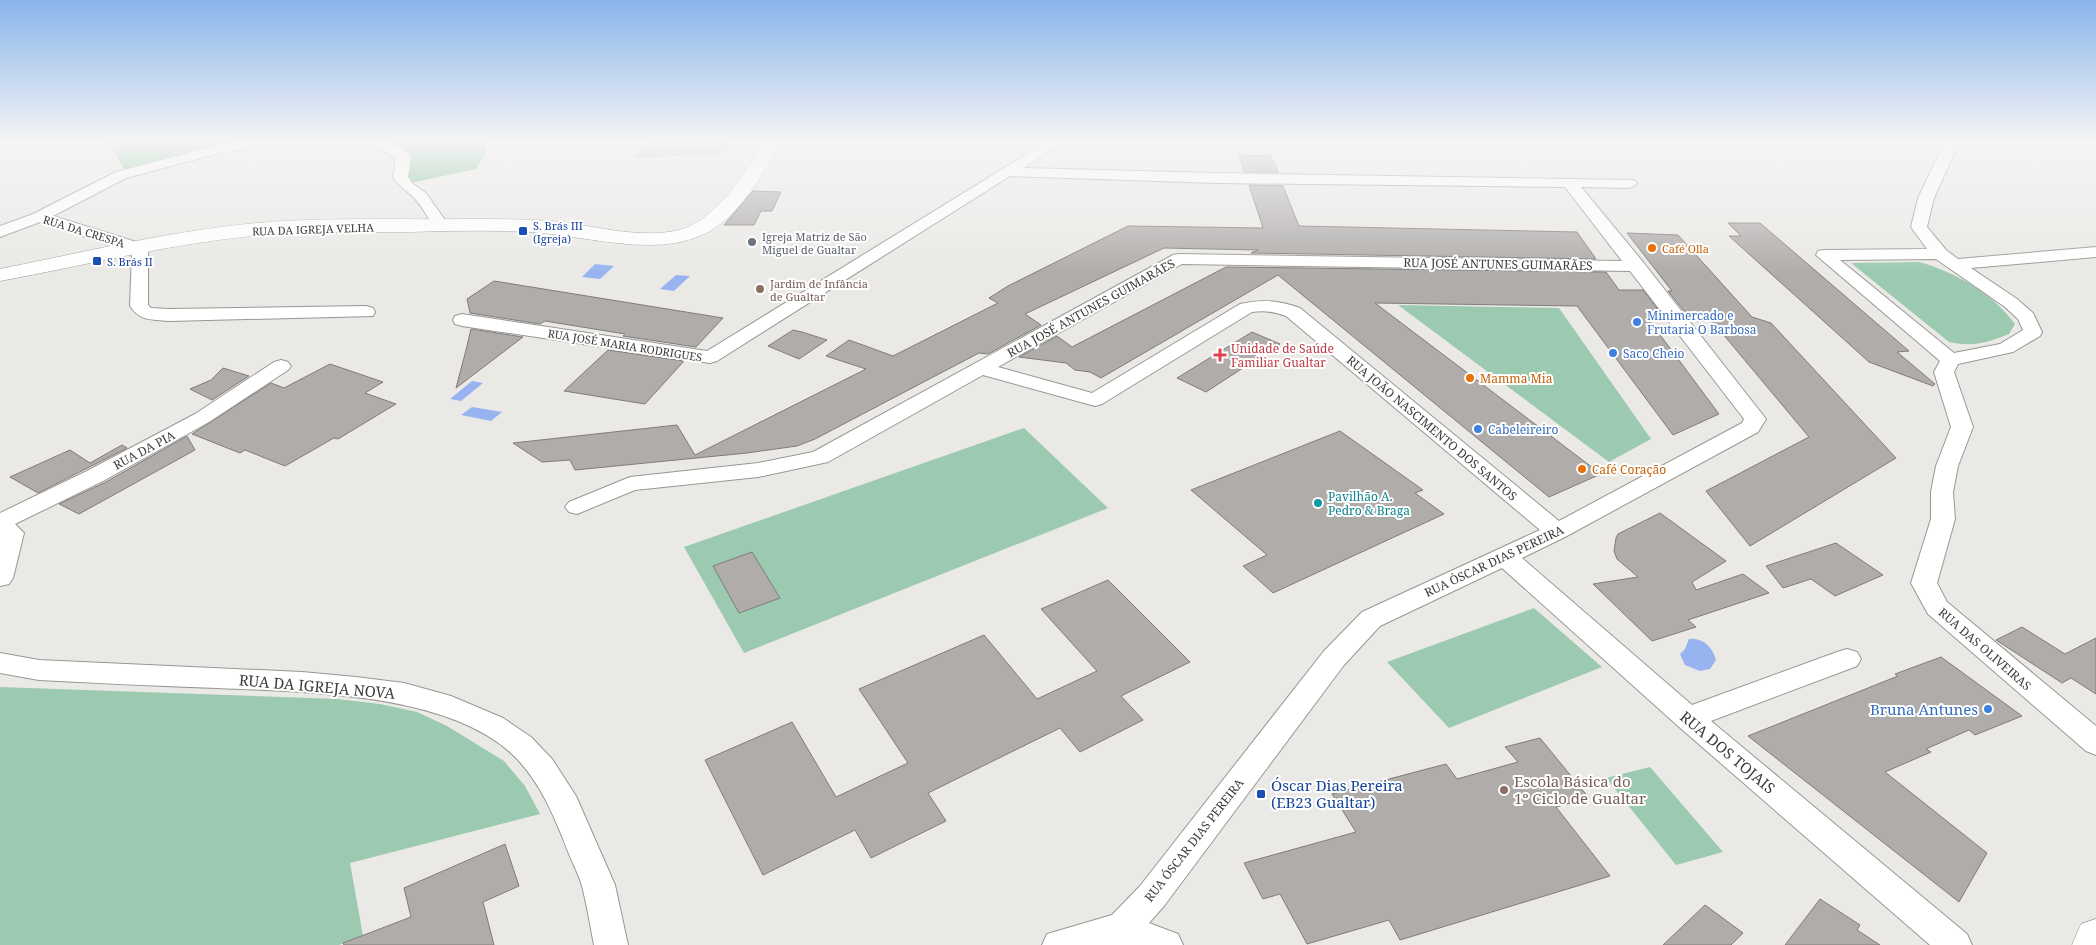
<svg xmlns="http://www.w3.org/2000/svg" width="2096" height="945" font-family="'Noto Serif',serif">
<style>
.green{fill:#9bcab1}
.forest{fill:#6eb894}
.water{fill:#98b4f0}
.building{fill:#afacaa;stroke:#7f7c7a}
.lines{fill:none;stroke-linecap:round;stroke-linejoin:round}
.street-casing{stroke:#989794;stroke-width:2}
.secondary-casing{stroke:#989794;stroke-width:1}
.street{fill:#fff;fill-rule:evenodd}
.secondary{fill:#fff;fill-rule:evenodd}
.transit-dot{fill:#1a4fb4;stroke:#fff;stroke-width:2}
.worship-dot{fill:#6b7280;stroke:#fff;stroke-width:2}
.food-dot{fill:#e8710a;stroke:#fff;stroke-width:2}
.education-dot{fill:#8d6e63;stroke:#fff;stroke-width:2}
.shop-dot{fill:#3f7fe0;stroke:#fff;stroke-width:2}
.health-dot{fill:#e0444e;stroke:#fff;stroke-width:2}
.culture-dot{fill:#0f9aa8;stroke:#fff;stroke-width:2}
.labels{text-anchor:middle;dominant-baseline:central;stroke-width:4;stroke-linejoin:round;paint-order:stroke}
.far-transit-label{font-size:11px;fill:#164399;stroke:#fff;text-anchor:start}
.far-street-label{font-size:11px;fill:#3d3c3b;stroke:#fff}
.far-worship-label{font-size:11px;fill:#5b616d;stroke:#fff;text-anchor:start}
.far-food-label{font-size:11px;fill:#c56008;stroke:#fff;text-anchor:start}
.far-education-label{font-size:11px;fill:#785e54;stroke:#fff;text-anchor:start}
.street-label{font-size:12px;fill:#3d3c3b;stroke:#fff}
.shop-label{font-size:12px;fill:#366cbe;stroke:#fff;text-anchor:start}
.health-label{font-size:12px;fill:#be3a42;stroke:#fff;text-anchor:start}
.food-label{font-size:12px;fill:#c56008;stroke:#fff;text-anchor:start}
.culture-label{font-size:12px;fill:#0d838f;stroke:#fff;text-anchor:start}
.near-street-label{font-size:15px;fill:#3d3c3b;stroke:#fff}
.near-shop-label{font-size:15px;fill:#366cbe;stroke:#fff;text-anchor:end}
.near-education-label{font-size:15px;fill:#785e54;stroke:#fff;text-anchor:start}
.near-transit-label{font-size:15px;fill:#164399;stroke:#fff;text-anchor:start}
</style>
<rect width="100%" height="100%" fill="#eae9e6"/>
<g class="green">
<path d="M648,141H742L729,143L732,147L716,154L635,158Z"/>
<path d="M1920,262C1956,273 1992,293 2015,324L2009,334C1986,343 1974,347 1949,342L1851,263Z"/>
<path d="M1398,305L1559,308L1651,439L1609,462Z"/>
<path d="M1024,428L1108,508L744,653L684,547Z"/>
<path d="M1534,608L1602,667L1449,728L1387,662Z"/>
<path d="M0,687L337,699L380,704L417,712L447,726L504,761L525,786L540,814L350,863L363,936L339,945H0Z"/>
<path d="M1650,767L1723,852L1676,865L1606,778Z"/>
</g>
<g class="forest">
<path d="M93,141H256L125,171L112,147Z"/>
<path d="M374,141H486V152L476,169L410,183L405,171L410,153Z"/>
</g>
<g class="water">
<path d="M595,264L614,266L600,279L582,277Z"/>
<path d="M676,275L690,276L674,291L660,289Z"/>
<path d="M472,381L483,383L461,401L450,399Z"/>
<path d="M472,407L502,412L491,421L461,415Z"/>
<path d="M1689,639C1702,637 1713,647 1716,660L1710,669L1700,671L1685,665L1680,654L1685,649Z"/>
</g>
<g class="building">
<path d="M1239,155L1271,156L1278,172H1244Z"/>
<path d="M1249,185L1283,186L1299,226L1577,232L1596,259L1251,253L1258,250L1164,248L1025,314L1041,325L988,354L979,353L815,439L797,446L747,453L575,470L570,460L542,462L513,443L677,425L695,455L866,369L826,356L849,340L893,356L998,303L989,298L1008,286L1128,226L1263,228Z"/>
<path d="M753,191L781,192L772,211H761L754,225H724Z"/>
<path d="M1728,223H1760L1909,351L1897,352L1935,384L1933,386L1869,362L1729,236H1741Z"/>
<path d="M1627,233L1678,235L1752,317L1771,323L1896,458L1750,546L1706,491L1809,437L1712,321H1692L1668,291H1672Z"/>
<path d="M1226,267L1606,272L1619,290H1643L1666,320H1649L1719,414L1673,435L1577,306L1375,303L1601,474L1549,497L1278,275L1101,378L1090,372L1075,370L1066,363L1019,357L1057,336L1072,347Z"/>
<path d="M494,281L723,318L696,347L623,336L625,334L545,321L540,324L470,313L467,299Z"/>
<path d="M471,329L523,337L456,388L466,350Z"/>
<path d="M793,330L802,332L827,340L799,359L768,346Z"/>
<path d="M1252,332L1280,344L1206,392L1177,378Z"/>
<path d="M608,350L684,361L645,404L564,391Z"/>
<path d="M330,364L383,382L365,393L396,404L338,439L334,438L285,466L245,450L240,453L192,434L271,383L284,388Z"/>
<path d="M223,368L249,376L212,400L190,389L211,380Z"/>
<path d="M1340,431L1423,490L1415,493L1444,514L1273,593L1243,566L1267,555L1191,490Z"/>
<path d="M187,436L195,450L79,514L59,504L104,483Z"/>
<path d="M122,445L127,448L38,493L10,477L70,450L90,463Z"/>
<path d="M1660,513L1726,561L1692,582L1696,590L1743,574L1769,593L1688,620L1696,627L1652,641L1593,584L1638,577L1617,559L1614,551L1616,538L1618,534Z"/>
<path d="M1836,543L1883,575L1835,596L1811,579L1783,588L1766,566Z"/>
<path d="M752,552L780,598L739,613L713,566Z"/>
<path d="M1108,580L1190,662L1121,696L1143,720L1080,752L1060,728L928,793L946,821L871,858L855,830L763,875L705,760L792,722L836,797L908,763L859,689L984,635L1037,699L1097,671L1041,609Z"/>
<path d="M2022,627L2065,654L2096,638V694L2071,678L2062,683L1996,640Z"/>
<path d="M1941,657L2022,716L1975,735L1969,730L1926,749L1931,752L1885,772L1987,853L1959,902L1748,736L1898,676L1895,674Z"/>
<path d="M1540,738L1589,798L1556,807L1610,876L1400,940L1389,920L1307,944L1280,894L1263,899L1244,863L1356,832L1332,794L1446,764L1457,779L1518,762L1505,747Z"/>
<path d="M505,844L519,886L483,902L494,945H344L343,943L411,917L404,888Z"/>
<path d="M1820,899L1860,925L1857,930L1880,945H1785Z"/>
<path d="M1705,905L1743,933L1731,945H1663Z"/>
</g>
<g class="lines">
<g class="street-casing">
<g id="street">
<path d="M246,141H281L274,145L220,153L126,178L53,216L146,245L148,249V305L151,308L169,309L366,306L373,308L375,312L373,316L169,321C151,319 141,322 130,306L132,252L40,222L0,237V226L33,214L116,172L219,145Z"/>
<path d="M353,141C371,140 399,140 411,156L408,177L413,184L426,193L449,226L447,229H435C429,220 423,207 415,199C407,190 401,189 393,177L396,158L383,151L355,144Z"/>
<path d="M1048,141H1064L1024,168L1217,173L1634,180L1637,183L1634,186L1629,188L1581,187L1643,262L1766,419L1758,432L1565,537L1522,558L1692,705L1837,652L1847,649L1857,652L1861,659L1857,666L1711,721L1967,934L1972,945H1930L1678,726L1502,568L1380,626L1344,665L1164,906L1149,923L1178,934L1183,945H1042L1047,934L1112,915L1140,886L1324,651L1362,612L1540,530L1286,316C1275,312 1265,310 1252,312L1102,404L1095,406L983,375L828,462L758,477L635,490L577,514L569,512L565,507L569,502L630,477L758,463L813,452L1173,255L1179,254L1622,261L1565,187L1217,183L1010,176L717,361L710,363L462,326L455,324L453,320L455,316L462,314L707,351ZM1182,264L1630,271L1744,419L1742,423L1559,521L1300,308C1279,300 1261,299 1240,304L1092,393L998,367Z"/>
<path d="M1950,141H1969L1967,144L1956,149L1934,198L1927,227L1946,250L1958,259L2096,247V257L1971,268L2017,299L2033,313L2042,332L2040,336L2013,352L1958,364L1954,372L1973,427L1958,466L1953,492L1955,519L1937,583L1947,602L2096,726V755L2086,751L1928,614L1911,583L1931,519V492L1936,466L1951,427L1934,372L1940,361L1816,255L1818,251L1824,250L1927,249L1911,227L1918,198L1943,146ZM1936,259L2005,307L2018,319L2023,330L2000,344L1954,353L1840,260Z"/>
<path d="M281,360L288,362L291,366L288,370L209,422L103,481L15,524L24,533L13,578L9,584L0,586V513L87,471L195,414L274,362Z"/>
<path d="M0,653L39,660L302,672L356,677L404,683L451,696L503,718L531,737L552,759L576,796L615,885L628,945H594C590,925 587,905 582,886C579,875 573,864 569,854C555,818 540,780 511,753C444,692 303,692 217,688C157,686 98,683 39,680L0,673Z"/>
</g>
</g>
<g class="secondary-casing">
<g id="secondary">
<path d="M765,141H782C764,173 737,220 702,235C652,258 580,234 527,232C487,230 448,231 409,232C365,232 321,232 277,234C184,240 92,264 0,281V269C85,252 170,231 257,223C326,217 398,220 468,219C499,219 531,219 562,222C599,227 642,239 679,230C716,221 746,171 765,141Z"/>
<path d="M2096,919V945H2072L2081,924Z"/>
</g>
</g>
<use href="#street" class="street"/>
<use href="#secondary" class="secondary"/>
</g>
<linearGradient id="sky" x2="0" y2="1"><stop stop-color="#88b4eb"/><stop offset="0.52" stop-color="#f6f5f4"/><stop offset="1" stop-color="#f6f5f4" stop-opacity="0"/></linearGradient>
<rect width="2096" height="273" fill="url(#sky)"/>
<g class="transit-dot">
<rect x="518" y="226" width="10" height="10" rx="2.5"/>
<rect x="92" y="256" width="10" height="10" rx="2.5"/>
<rect x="1256" y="789" width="10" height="10" rx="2.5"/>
</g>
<circle class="worship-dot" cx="752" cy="242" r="5"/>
<g class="food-dot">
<circle cx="1652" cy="248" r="5"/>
<circle cx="1470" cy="378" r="5"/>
<circle cx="1582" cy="469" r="5"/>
</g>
<g class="education-dot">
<circle cx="760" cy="289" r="5"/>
<circle cx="1504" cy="790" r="5"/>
</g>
<g class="shop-dot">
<circle cx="1637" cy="322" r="5"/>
<circle cx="1613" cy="353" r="5"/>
<circle cx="1478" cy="429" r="5"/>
<circle cx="1988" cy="709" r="5"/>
</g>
<path class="health-dot" d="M1217.5 347.5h5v5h5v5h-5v5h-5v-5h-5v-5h5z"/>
<circle class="culture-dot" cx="1318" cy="503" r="5"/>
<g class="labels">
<g class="far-transit-label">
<text x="533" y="225">S. Brás III<tspan x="533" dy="13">(Igreja)</tspan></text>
<text x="107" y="261">S. Brás II</text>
</g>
<g class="far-street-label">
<text transform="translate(313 229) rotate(-2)">RUA DA IGREJA VELHA</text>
<text transform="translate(84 231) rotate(17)">RUA DA CRESPA</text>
<text transform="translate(625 345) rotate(9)">RUA JOSÉ MARIA RODRIGUES</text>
</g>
<g class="far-worship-label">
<text x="762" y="236">Igreja Matriz de São<tspan x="762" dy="13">Miguel de Gualtar</tspan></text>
</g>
<g class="far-food-label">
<text x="1662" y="248">Café Olla</text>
</g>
<g class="far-education-label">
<text x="770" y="283">Jardim de Infância<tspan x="770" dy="13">de Gualtar</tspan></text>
</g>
<g class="street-label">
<text transform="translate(1498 264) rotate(1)">RUA JOSÉ ANTUNES GUIMARÃES</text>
<text transform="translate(1091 308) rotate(-29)">RUA JOSÉ ANTUNES GUIMARÃES</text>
<text transform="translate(1432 428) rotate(40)">RUA JOÃO NASCIMENTO DOS SANTOS</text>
<text transform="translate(144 450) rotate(-28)">RUA DA PIA</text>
<text transform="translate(1494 561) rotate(-25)">RUA ÓSCAR DIAS PEREIRA</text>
<text transform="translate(1985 649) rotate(41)">RUA DAS OLIVEIRAS</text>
<text transform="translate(1194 840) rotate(-52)">RUA ÓSCAR DIAS PEREIRA</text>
</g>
<g class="shop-label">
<text x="1647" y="315">Minimercado e<tspan x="1647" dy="14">Frutaria O Barbosa</tspan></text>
<text x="1623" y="353">Saco Cheio</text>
<text x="1488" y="429">Cabeleireiro</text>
</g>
<g class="health-label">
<text x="1231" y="348">Unidade de Saúde<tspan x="1231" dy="14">Familiar Gualtar</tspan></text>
</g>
<g class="food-label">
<text x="1480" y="378">Mamma Mia</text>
<text x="1592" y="469">Café Coração</text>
</g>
<g class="culture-label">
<text x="1328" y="496">Pavilhão A.<tspan x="1328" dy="14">Pedro &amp; Braga</tspan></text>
</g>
<g class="near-street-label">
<text transform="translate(317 686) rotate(5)">RUA DA IGREJA NOVA</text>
<text transform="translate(1728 752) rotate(40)">RUA DOS TOJAIS</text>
</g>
<g class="near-shop-label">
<text x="1978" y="709">Bruna Antunes</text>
</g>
<g class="near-education-label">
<text x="1514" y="781">Escola Básica do<tspan x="1514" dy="17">1º Ciclo de Gualtar</tspan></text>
</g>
<g class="near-transit-label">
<text x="1271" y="785">Óscar Dias Pereira<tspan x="1271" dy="17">(EB23 Gualtar)</tspan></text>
</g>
</g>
</svg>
